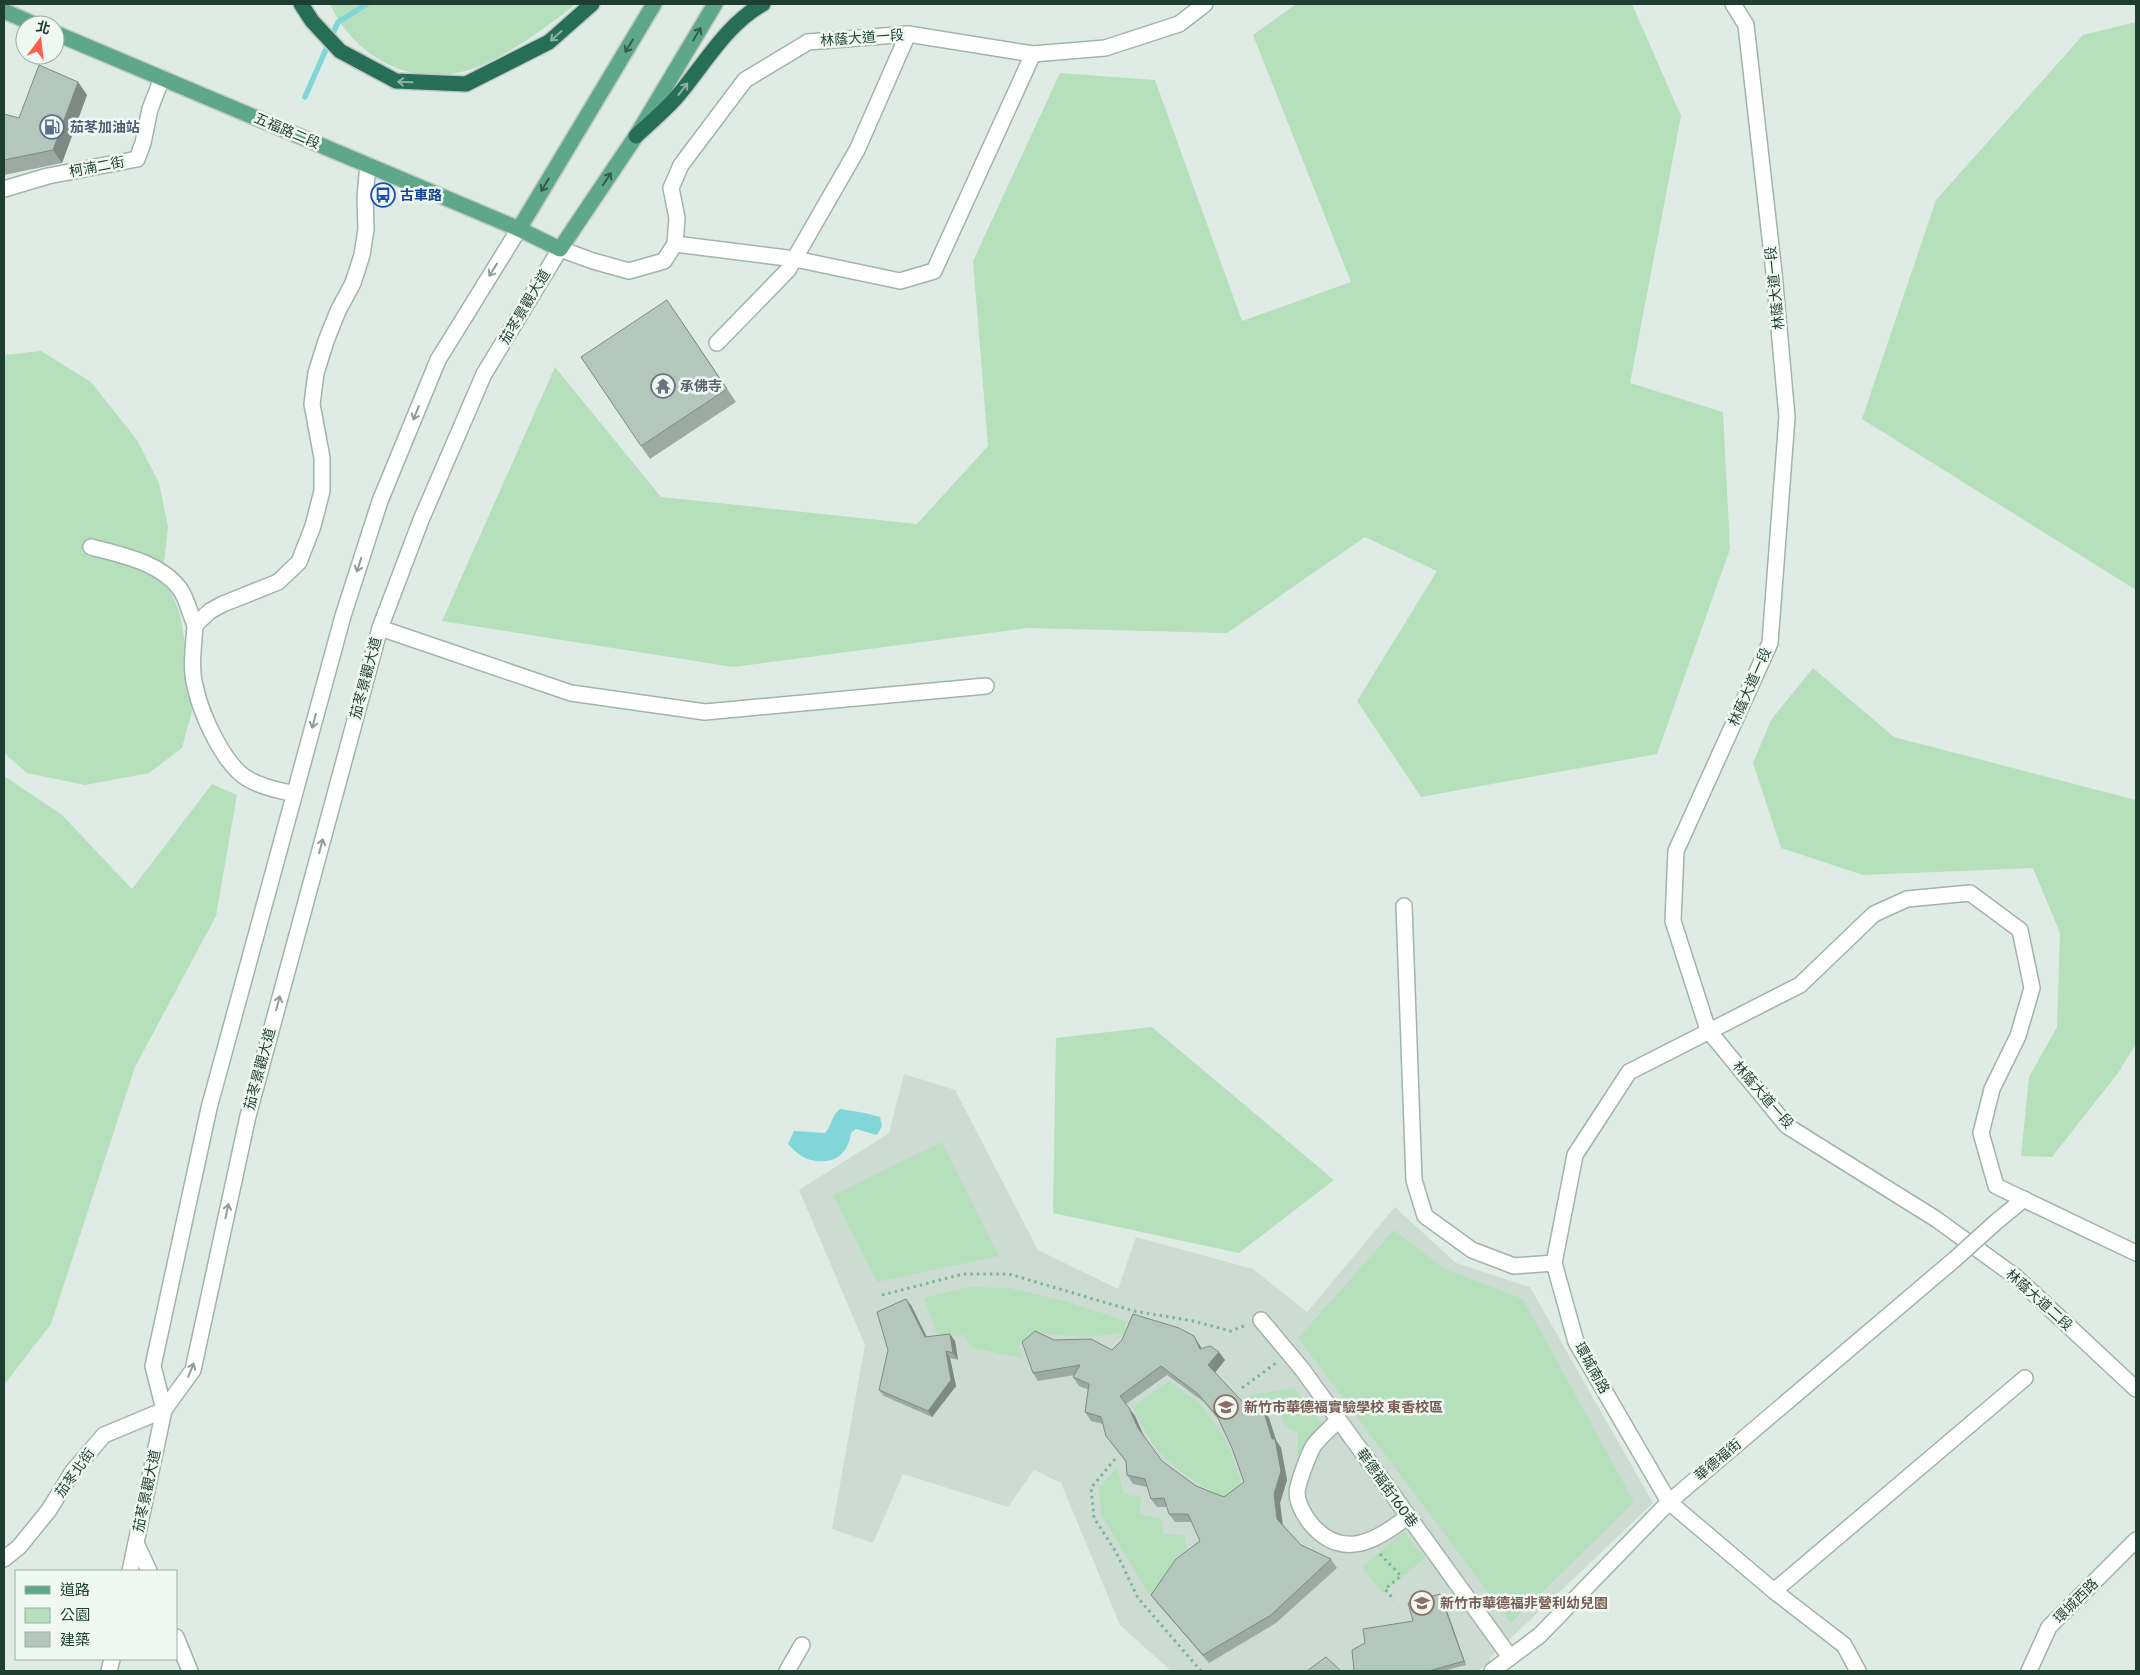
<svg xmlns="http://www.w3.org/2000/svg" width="2140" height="1675" font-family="Rubik,'Noto Sans TC',sans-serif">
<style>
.built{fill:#cddcd3}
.green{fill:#b5e0bb}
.water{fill:#80d6d8}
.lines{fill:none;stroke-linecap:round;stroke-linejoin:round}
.stream{stroke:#80d6d8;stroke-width:5.5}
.minor-casing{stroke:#a1b4ab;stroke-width:18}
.major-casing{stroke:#c0c9c5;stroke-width:18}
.highway-casing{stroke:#c0c9c5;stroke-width:18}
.path{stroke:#7bb49b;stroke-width:3;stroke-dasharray:2.5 4;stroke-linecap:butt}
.minor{stroke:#fff;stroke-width:15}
.major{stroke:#5ea78b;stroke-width:15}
.highway{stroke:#266e56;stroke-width:15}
.minor-bridge-casing{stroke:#a1b4ab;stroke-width:18;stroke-linecap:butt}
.minor-bridge{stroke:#fff;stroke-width:15}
.wall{fill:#9baba3;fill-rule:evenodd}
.shaded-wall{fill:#7e8b84}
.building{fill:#b4c7bd;stroke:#7e8b84;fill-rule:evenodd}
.oneway{stroke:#315e4c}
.oneway2{stroke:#8bb3a4}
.oneway3{stroke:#8e9e98}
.labels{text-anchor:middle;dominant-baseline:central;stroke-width:5;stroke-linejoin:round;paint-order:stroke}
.street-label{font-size:14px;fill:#1e3e31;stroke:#f0f8f3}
.service-label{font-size:14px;font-weight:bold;fill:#4e5e75;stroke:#f0f8f3;text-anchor:start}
.transit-label{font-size:14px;font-weight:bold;fill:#164399;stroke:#f0f8f3;text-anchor:start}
.worship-label{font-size:14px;font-weight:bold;fill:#5b616d;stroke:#f0f8f3;text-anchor:start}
.education-label{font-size:14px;font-weight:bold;fill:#785e54;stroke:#f0f8f3;text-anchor:start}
</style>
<rect width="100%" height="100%" fill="#dfece5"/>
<path class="built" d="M904,1074L955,1090L1038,1250L1118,1289L1136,1237L1253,1269L1307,1312L1395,1207L1456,1263L1530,1287L1653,1503L1490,1658V1662L1478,1671H1171L1120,1625L1061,1483L1034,1470L1008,1507L903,1474L873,1543L832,1529L865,1345L799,1190L889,1133Z"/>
<g class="green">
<path d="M330,4H576C547,27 501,61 465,71C408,87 353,55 330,4Z"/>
<path d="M1296,4H1632L1681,116L1630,383L1723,412L1730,549L1657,754L1421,797L1357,701L1437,571L1365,537L1227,633L1028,628L733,667L442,621L555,367L661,497L917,524L988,446L973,261L1060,73L1155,80L1242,321L1351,282L1253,35Z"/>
<path d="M2136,22V590L1862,419L1936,200L2083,35Z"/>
<path d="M41,351L91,382L137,440L159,483L168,527L163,572L180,614L195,700L182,748L149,773L85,785L27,773L4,753V355Z"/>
<path d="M1813,668L1894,737L2136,800V1044L2118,1073L2052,1157L2021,1156L2029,1077L2057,1027L2060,933L2033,868L1863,875L1781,848L1753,763L1771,720Z"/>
<path d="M4,776L62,815L132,889L212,784L237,795L216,916L135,1067L51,1324L4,1385Z"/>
<path d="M1152,1027L1334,1180L1239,1253L1053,1213L1056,1038Z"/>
<path d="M942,1142L999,1256L877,1282L833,1195Z"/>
<path d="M1394,1230L1445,1269L1523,1299L1634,1502L1511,1623L1298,1338Z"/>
<path d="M967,1287L1010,1288L1068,1302L1126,1321L1125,1333L1086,1337L1031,1333L1019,1345L1023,1359L970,1347L964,1335L938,1337L924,1298Z"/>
<path d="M1169,1381L1199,1403L1214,1422L1229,1446L1243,1489L1230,1501C1201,1486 1170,1469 1151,1441C1144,1430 1139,1418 1133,1407Z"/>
<path d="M1294,1388L1324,1427L1309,1440L1297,1457L1298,1433L1285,1426L1279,1410L1261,1407L1247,1395Z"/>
<path d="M1117,1467L1124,1494L1141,1497L1140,1514L1161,1519L1164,1534L1184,1535L1187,1549H1202L1150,1596L1101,1514L1099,1488Z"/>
<path d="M1403,1532L1425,1558L1383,1593L1362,1567Z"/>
</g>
<path class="water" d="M840,1109L865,1113L880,1117L882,1126L877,1135L856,1129L851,1133C848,1155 833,1165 811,1160C801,1158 794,1150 788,1144L794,1131L825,1133C832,1126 831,1116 840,1109Z"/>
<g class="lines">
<path class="stream" d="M305,97L338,22L367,4"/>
<g class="minor-casing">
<g id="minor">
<path d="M1733,4L1746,25L1774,273L1787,417L1770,643L1676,851L1673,921L1708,1030L1787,1126L1936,1219L2016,1277L2136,1389"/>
<path d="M4,189L48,176L137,159L143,143L150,109L162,78"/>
<path d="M675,244L795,259L900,281L934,271L1033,54"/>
<path d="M717,343L788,270L857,150L908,34"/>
<path d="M91,547C121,555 160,562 180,589C187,599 190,614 195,625L210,611L223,604L278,582L299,562L313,526L322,491V458L312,404L316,373L326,341L338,311L353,283L362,255L366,229L365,197L368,165"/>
<path d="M195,625C194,645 190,666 195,686C201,714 224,767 250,780C264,788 279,790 294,794"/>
<path d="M380,628L571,693L705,712L986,686"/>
<path d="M1404,906L1414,1180L1425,1216L1472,1250L1514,1266L1554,1263"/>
<path d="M1996,1222L2024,1199"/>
<path d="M1261,1320L1302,1369L1510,1657"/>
<path d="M164,1410L153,1366L209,1108L343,616L380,501L438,360L519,229"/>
<path d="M1338,1420C1331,1428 1321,1436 1314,1445C1309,1453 1298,1482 1297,1492C1297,1504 1304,1515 1311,1524C1342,1561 1377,1541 1408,1516"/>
<path d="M136,1543L149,1571"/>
<path d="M4,1559L19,1547L49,1510L73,1471L104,1435L164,1410"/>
<path d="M130,1571L164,1410L193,1370L248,1116L380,628L421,520L484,374L560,249L593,261L629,271L664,261L675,244L677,218L671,188L681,165L745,80L808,42L908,34L1033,54L1105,48L1179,24L1205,4"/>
<path d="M1774,1591L2025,1378"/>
<path d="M176,1637L190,1671"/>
<path d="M109,1671L112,1659"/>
<path d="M787,1671L802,1645"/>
<path d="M1492,1671L1540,1635L1669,1502L1955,1259"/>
<path d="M1858,1671L1844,1645L1774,1591L1669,1502L1576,1342L1554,1263L1575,1155L1629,1072L1800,985L1874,914L1907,899L1970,893L2020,930L2032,988L2018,1036L1992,1089L1981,1133L1996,1186L2136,1253"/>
<path d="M2029,1671L2049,1627L2136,1540"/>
</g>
</g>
<g class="major-casing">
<g id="major">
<path d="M4,11L36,25"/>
<path d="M55,33L519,229L560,249L636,136L715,4"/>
<path d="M519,229L654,4"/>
</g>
</g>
<g class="highway-casing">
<g id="highway">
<path d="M301,4L312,21L340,51L396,81L466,84L549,42L592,4"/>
<path d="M636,136C649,124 663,112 675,99C703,67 725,25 763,4"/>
</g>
</g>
<g class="path">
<path d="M882,1295L963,1274H1009L1134,1311L1193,1321L1231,1331L1246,1325"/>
<path d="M1242,1388L1276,1363"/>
<path d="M1115,1459L1091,1488L1094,1518L1116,1552L1138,1598L1201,1671"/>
<path d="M1380,1554L1401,1576L1385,1589L1394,1600"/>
</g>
<use href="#minor" class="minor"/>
<use href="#major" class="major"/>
<use href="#highway" class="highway"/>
<g class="minor-bridge-casing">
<path id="minor-bridge" d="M1955,1259L1996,1222"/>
</g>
<use href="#minor-bridge" class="minor-bridge"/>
</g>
<g class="wall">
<path d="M78,82L87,95L62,163L4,175V114L19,118Z"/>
<path d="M676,313L736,402L650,459L641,446Z"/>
<path d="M911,1305L927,1337L955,1341L958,1360L950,1358L956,1386L932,1417L884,1396L879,1390Z"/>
<path d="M1054,1340L1112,1350L1199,1344L1202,1349L1225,1360L1215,1372L1252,1412L1269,1418L1276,1440L1281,1448L1287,1480L1280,1503L1283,1525L1301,1545L1331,1559L1337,1568L1276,1623L1209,1663L1157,1603L1151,1595L1200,1541L1192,1522H1175L1169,1514L1167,1507H1157L1151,1499L1147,1487L1133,1484L1127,1475L1126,1462L1106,1436L1103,1424L1091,1421L1085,1412L1089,1390L1079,1386L1073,1377L1075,1375L1038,1381L1033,1373ZM1167,1375L1204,1402L1219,1420L1232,1448L1244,1482L1224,1497L1196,1486L1162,1461L1143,1436L1135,1416L1126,1404Z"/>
<path d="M1442,1597L1466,1665L1443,1671H1354L1365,1643L1413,1621Z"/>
</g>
<g class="shaded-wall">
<path d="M78,82L87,95L62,163L53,150Z"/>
<path d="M906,1299L911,1305L930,1344L925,1337Z"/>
<path d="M950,1334L955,1341L958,1360L953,1353Z"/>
<path d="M1194,1336L1199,1344L1206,1357L1200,1349Z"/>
<path d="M946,1351L950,1358L956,1386L932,1417L928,1411Z"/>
<path d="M1219,1352L1225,1360L1214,1374L1208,1365Z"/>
<path d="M1129,1408L1135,1416L1144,1436L1138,1428Z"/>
<path d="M1263,1409L1269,1418L1276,1440L1281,1448L1287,1480L1280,1503L1283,1528L1277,1519L1274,1494L1272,1439Z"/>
<path d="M1440,1594L1442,1597L1466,1665L1464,1661Z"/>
</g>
<g class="building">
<path d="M39,65L78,82L53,150L4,160V114L19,118Z"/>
<path d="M667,300L727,389L641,446L581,357Z"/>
<path d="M906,1299L925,1337L950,1334L953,1353L946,1351L951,1380L928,1411L879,1390L888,1350L877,1312Z"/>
<path d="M1133,1314L1179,1328L1194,1336L1200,1349L1210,1346L1219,1352L1208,1365L1252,1412L1263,1409L1272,1439H1275L1281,1471L1274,1494L1277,1519L1301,1545L1331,1559L1271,1615L1203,1655L1151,1595L1176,1559L1200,1541L1188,1514H1169L1164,1498L1151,1499L1145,1479L1127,1475L1126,1461L1106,1436L1101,1417L1085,1412L1089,1384L1073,1377L1080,1365L1033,1373L1022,1342L1035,1331L1054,1340L1091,1339L1112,1350L1122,1340ZM1161,1366L1198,1394L1217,1416L1232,1448L1244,1482L1224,1497L1196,1486L1162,1461L1138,1428L1129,1408L1120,1396Z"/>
<path d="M1440,1594L1464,1661L1429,1671H1354L1352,1650L1365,1643L1363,1629L1413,1621L1408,1603Z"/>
<path d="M1326,1657L1341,1671H1307Z"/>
</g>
<defs><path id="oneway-shaft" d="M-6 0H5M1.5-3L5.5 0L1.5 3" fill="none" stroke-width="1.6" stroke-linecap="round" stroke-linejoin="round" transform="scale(1.25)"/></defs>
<g class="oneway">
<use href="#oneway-shaft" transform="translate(697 34) rotate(-59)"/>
<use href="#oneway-shaft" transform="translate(629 46) rotate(121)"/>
<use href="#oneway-shaft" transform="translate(607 179) rotate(-56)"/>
<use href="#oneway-shaft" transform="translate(545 185) rotate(121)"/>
</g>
<g class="oneway2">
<use href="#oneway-shaft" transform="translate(556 36) rotate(138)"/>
<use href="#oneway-shaft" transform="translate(405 82) rotate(-178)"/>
<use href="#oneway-shaft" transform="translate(683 89) rotate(-52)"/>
</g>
<g class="oneway3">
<use href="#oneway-shaft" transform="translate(493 270) rotate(122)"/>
<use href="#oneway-shaft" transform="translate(416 413) rotate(112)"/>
<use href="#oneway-shaft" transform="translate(359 565) rotate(108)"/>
<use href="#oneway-shaft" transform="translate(314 721) rotate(105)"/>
<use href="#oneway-shaft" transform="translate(321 846) rotate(-75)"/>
<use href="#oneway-shaft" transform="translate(278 1003) rotate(-75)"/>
<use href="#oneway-shaft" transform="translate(227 1211) rotate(-78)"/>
<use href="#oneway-shaft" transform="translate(191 1370) rotate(-67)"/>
</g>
<defs>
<g id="fuel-ring" transform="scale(1.25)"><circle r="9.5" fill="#f0f8f3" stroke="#5c6f8a" stroke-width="1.5"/><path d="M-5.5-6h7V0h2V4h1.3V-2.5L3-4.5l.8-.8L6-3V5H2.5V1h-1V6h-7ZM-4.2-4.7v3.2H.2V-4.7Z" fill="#5c6f8a"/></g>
<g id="bus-ring" transform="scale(1.25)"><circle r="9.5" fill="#f0f8f3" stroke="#1a4fb4" stroke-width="1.5"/><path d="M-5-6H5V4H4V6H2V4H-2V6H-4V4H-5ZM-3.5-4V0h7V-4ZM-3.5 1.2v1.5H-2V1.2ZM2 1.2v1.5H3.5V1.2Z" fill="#1a4fb4"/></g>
<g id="temple-ring" transform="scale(1.25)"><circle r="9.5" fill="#f0f8f3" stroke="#6b7280" stroke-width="1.5"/><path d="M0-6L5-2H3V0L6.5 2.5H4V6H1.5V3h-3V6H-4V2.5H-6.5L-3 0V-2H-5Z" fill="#6b7280"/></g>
<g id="school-ring" transform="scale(1.25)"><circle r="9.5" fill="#f0f8f3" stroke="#8d6e63" stroke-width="1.5"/><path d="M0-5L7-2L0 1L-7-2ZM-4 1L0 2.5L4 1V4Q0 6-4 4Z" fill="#8d6e63"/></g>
</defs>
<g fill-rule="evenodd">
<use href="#fuel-ring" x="52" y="127"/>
<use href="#bus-ring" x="383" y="195"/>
<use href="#temple-ring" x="663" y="386"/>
<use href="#school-ring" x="1226" y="1407"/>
<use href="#school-ring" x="1422" y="1603"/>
</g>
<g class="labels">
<g class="street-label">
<text transform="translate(862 38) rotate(-4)">林蔭大道一段</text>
<text transform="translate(287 131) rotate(23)">五福路二段</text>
<text transform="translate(97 167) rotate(-11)">柯湳二街</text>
<text transform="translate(1775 288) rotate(-96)">林蔭大道一段</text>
<text transform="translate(525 307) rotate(-59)">茄苳景觀大道</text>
<text transform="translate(366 678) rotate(-75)">茄苳景觀大道</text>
<text transform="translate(1750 687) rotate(-66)">林蔭大道一段</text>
<text transform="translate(260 1069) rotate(-75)">茄苳景觀大道</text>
<text transform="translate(1763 1095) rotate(49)">林蔭大道一段</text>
<text transform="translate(2039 1300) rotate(42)">林蔭大道二段</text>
<text transform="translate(1592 1368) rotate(61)">環城南路</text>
<text transform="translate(1718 1460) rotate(-40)">華德福街</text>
<text transform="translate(75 1473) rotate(-54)">茄苳北街</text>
<text transform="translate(1387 1488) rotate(54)">華德福街160巷</text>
<text transform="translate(147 1491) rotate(-78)">茄苳景觀大道</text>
<text transform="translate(2076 1601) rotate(-45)">環城西路</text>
</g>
<g class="service-label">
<text x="70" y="127">茄苳加油站</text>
</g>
<g class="transit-label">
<text x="400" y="195">古車路</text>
</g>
<g class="worship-label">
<text x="680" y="386">承佛寺</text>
</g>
<g class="education-label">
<text x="1244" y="1407">新竹市華德福實驗學校 東香校區</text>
<text x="1440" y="1603">新竹市華德福非營利幼兒園</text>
</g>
</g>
<rect width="2140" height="1675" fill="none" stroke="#1e3e31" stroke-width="10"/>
<rect x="15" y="1570" width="162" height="90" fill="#f0f8f3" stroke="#9caea5"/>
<rect x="25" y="1586" width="25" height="8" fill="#5ea78b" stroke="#9caea5"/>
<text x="60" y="1595" font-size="15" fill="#1e3e31">道路</text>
<rect x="25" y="1608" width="25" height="15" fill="#b5e0bb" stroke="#9caea5"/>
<text x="60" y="1620" font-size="15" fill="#1e3e31">公園</text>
<rect x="25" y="1632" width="25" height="15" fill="#b4c7bd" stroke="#9caea5"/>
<text x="60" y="1645" font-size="15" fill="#1e3e31">建築</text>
<g transform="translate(40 40) rotate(15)"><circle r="24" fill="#f0f8f3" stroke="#9caea5"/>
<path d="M0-4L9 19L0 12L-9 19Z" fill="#ff5f4a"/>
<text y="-8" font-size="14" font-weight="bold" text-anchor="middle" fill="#1e3e31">北</text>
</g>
</svg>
